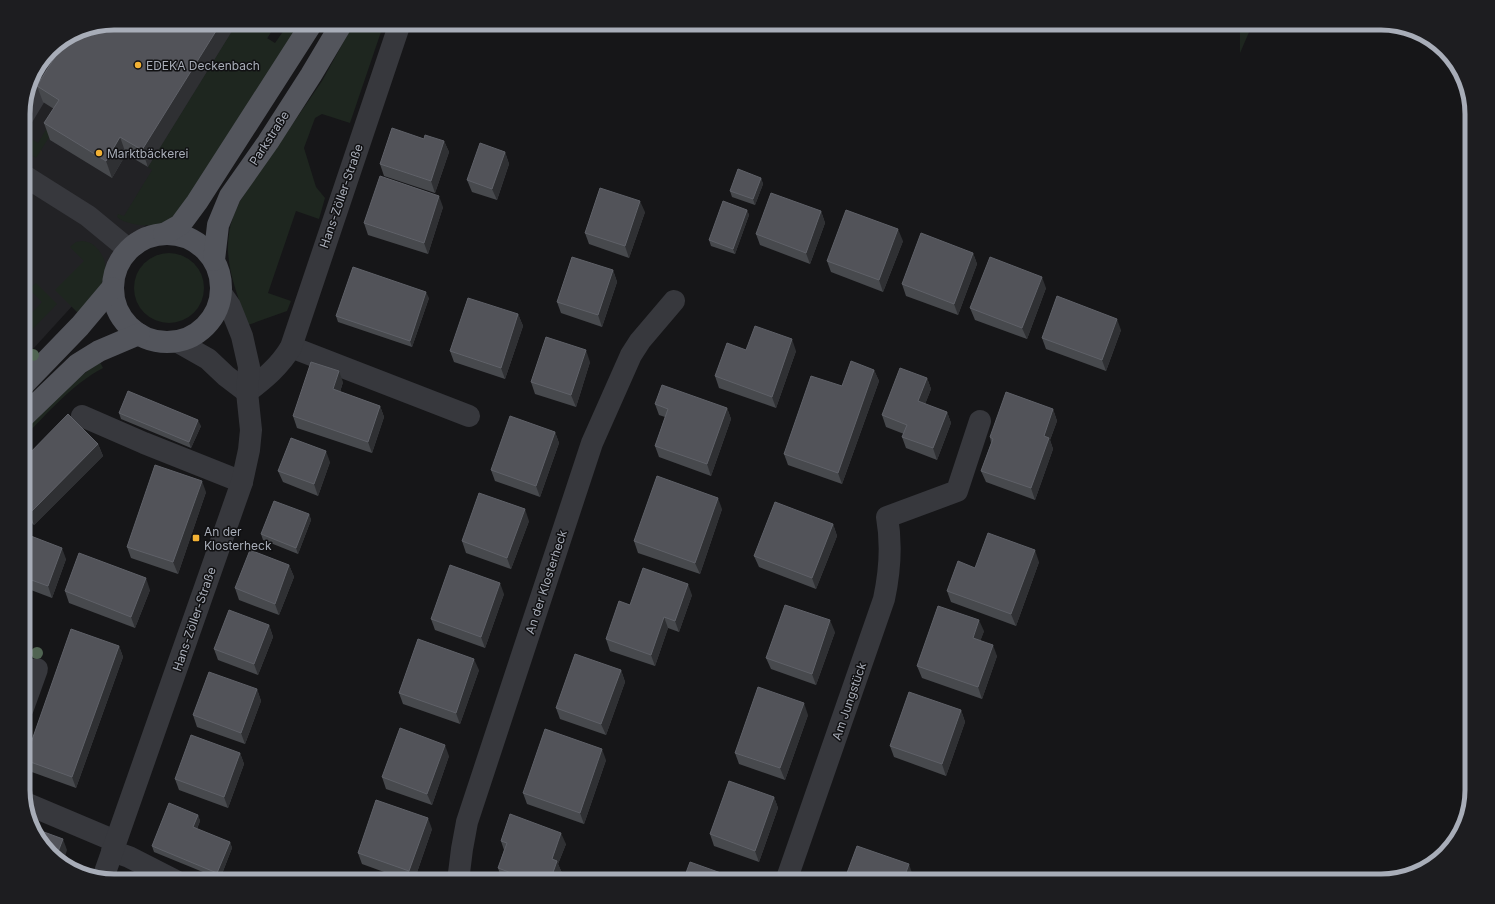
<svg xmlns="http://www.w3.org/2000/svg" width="1495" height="904" font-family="Inter,sans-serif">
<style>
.built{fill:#222225}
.green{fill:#1e261f}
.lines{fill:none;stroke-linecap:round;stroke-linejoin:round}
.minor{stroke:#37383d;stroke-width:22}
.major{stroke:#53555c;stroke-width:22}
.tree{fill:#506452}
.wall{fill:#47494d}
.shaded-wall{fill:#2f3033}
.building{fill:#525359;stroke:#5f6168}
.poi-dot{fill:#f2b134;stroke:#111113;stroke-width:1.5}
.labels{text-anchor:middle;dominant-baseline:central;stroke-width:3;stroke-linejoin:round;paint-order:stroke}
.poi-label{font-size:12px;fill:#a8adb8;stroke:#111113;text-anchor:start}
.street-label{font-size:12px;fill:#a8adb8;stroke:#111113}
.rim{fill:none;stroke:#a8adb8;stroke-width:5}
</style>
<rect width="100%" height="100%" fill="#161618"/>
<path class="built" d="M114,23H277L147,224L23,360V109L30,79L50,50L80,30Z"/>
<g class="green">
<path d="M237,23H277L267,38L275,43L289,23H306L189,203C183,209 175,218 168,222C156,228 127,226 117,217L118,214L124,216L152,170L148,167Z"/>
<path d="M354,23H384L350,123L322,114L315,118L304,148L316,187L325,198L319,219L296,211L268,293L291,301L287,311L248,325C238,296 224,265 229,234C230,223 235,212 240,201L322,81Z"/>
<path d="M1240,23H1253L1240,53Z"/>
<path d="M57,111L63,115L36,158L23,150V134L38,143Z"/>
<path d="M82,241C91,242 95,245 100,252C116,274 93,298 80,315L55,290L84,261L70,247L76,242Z"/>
<circle cx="169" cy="288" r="35"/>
<path d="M36,283L57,304L23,339V322L42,302L29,289Z"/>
<path d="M100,362L103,368C71,385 48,413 23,438V431C48,407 71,381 100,362Z"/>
</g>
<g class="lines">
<g class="minor">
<path d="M23,116L72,35"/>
<path d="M23,175L88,216L128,249"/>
<path d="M178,342L208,359L226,376L247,392"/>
<path d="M291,347L469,416"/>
<path d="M247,392C264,379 280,366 291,347L400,23"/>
<path d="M82,416L144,443L242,482"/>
<path d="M23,708L37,669"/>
<path d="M25,803L115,841"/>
<path d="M112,851L129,857L176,881"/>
<path d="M103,878L242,482L249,450L251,430L247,392L249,367L242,336L230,306L221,293"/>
<path d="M458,881L462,849L467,822L592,443L631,355L640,341L674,301"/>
<path d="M786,881L884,599C890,571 892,545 887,517L957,491L980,421"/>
</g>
<g class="major">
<circle cx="167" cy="288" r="54"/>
<path d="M164,234L180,225L197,202L312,23"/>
<path d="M214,260L218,225L230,196L268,142L311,75L342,23"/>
<path d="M23,385L80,326L112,288"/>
<path d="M23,417L78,364L99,351L139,334"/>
</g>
</g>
<g class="tree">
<circle cx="33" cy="355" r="6"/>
<circle cx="37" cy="653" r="6"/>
</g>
<g class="wall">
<path d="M114,23L148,167L126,154L112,178L50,140L44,123L54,109L43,102L37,86Z"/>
<path d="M424,139L444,141L449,152L435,193L384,176L380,164Z"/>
<path d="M505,152L509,164L497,200L472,192L467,180Z"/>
<path d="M761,178L763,184L755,205L732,197L730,191Z"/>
<path d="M443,207L428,254L368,235L364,223Z"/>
<path d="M747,210L749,215L735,254L711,246L709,240Z"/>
<path d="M821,211L825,223L810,264L760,245L756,234Z"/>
<path d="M645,212L629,258L589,244L585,233Z"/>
<path d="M903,241L883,292L831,272L827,261Z"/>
<path d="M973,253L977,264L958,315L906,296L902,284Z"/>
<path d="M613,270L617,282L602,327L561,313L557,302Z"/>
<path d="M1046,288L1027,339L975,320L970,308Z"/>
<path d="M429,298L412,347L338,322L336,316Z"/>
<path d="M518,314L523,326L505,379L454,362L450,351Z"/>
<path d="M1121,330L1106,371L1046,349L1042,338Z"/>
<path d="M746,350L796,351L776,408L719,388L715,376Z"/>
<path d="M590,362L576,407L535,394L531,382Z"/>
<path d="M874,370L879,381L842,484L788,465L784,454L842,386Z"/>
<path d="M927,378L931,389L925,404L947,412L951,423L937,460L906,448L902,437L904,434L886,427L882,415Z"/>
<path d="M343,382L340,392L380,406L384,417L372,453L297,428L293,416Z"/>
<path d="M655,404L727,408L731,419L711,476L659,457L655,446L665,417L659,415Z"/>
<path d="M1053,409L1057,421L1050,440L1053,449L1035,500L986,482L981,471L991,443L990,437Z"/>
<path d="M119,413L201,426L191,448L121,419Z"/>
<path d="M555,432L559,443L540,497L495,481L491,470Z"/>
<path d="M98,444L103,456L34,525L23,514V460Z"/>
<path d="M330,462L318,496L283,482L278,471Z"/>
<path d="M206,492L178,574L131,558L127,547Z"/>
<path d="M722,509L700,574L638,553L634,541Z"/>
<path d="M309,514L311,520L298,554L263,540L261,534Z"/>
<path d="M529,521L511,569L466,553L462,541Z"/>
<path d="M833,524L837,536L816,589L759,567L754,556Z"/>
<path d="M23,533L66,559L52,598L23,587Z"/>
<path d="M1039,562L1016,626L951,602L947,591L975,568Z"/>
<path d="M289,565L294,577L279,615L239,600L235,588Z"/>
<path d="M150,590L135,628L69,603L65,591Z"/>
<path d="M504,594L485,648L435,630L431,619Z"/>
<path d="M692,595L679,632L668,628L655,666L610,651L606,639L630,605Z"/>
<path d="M269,625L273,637L258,675L218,660L214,649Z"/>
<path d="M984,631L980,641L997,656L982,699L922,678L917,666Z"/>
<path d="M835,632L816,685L771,669L766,658Z"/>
<path d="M119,646L123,657L76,788L29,771L25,760Z"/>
<path d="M479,670L460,724L403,704L399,693Z"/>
<path d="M621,670L625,682L606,735L560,719L556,708Z"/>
<path d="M257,689L261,701L245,744L197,727L193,715Z"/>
<path d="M961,710L965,722L946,776L894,757L890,746Z"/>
<path d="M808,715L785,780L739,764L735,753Z"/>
<path d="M240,753L244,764L228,808L179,790L175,779Z"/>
<path d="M449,756L432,805L386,789L382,777Z"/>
<path d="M606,760L584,824L527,804L523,793Z"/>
<path d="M774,797L778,808L759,862L714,846L710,834Z"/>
<path d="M198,815L200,821L197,829L230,842L232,848L220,879L154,852L152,846Z"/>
<path d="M432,829L414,881H409L362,864L358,853Z"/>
<path d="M501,841L566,844L558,864L562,873L559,881H505L502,880L498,868L504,850Z"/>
</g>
<g class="shaded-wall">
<path d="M221,23H237L148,167L142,150Z"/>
<path d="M120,137L126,154L112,178L106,161Z"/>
<path d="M444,141L449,152L435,193L431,181Z"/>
<path d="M505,152L509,164L497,200L492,189Z"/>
<path d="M761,178L763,184L755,205L753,199Z"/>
<path d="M439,196L443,207L428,254L424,243Z"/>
<path d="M640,201L645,212L629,258L625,246Z"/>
<path d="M747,210L749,215L735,254L733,249Z"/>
<path d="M821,211L825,223L810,264L806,253Z"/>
<path d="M898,229L903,241L883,292L879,280Z"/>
<path d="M973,253L977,264L958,315L954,304Z"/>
<path d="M613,270L617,282L602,327L598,315Z"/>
<path d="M1042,277L1046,288L1027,339L1022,328Z"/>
<path d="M426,292L429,298L412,347L410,341Z"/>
<path d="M518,314L523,326L505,379L501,368Z"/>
<path d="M1117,319L1121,330L1106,371L1102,360Z"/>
<path d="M792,339L796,351L776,408L772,397Z"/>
<path d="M586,350L590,362L576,407L571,395Z"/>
<path d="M874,370L879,381L842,484L838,473Z"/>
<path d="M339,371L343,382L337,401L333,389Z"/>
<path d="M927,378L931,389L922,412L918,401Z"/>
<path d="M380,406L384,417L372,453L368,442Z"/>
<path d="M727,408L731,419L711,476L707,464Z"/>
<path d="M1053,409L1057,421L1050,440L1053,449L1035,500L1031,488L1044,436Z"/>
<path d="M947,412L951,423L937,460L933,448Z"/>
<path d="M198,420L201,426L191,448L189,442Z"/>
<path d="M555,432L559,443L540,497L536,486Z"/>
<path d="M98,444L103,456L34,525L30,513Z"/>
<path d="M326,451L330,462L318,496L314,484Z"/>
<path d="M202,481L206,492L178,574L173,562Z"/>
<path d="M718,498L722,509L700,574L695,563Z"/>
<path d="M525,509L529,521L511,569L507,558Z"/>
<path d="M309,514L311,520L298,554L296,548Z"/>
<path d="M833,524L837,536L816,589L812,578Z"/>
<path d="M62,548L66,559L52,598L48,586Z"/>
<path d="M1035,550L1039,562L1016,626L1011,614Z"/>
<path d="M289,565L294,577L279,615L275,604Z"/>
<path d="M146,578L150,590L135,628L131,617Z"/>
<path d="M500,583L504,594L485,648L481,637Z"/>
<path d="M688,584L692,595L679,632L675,621Z"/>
<path d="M664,617L668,628L655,666L651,655Z"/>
<path d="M830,620L835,632L816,685L812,674Z"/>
<path d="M979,620L984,631L977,650L973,638Z"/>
<path d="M269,625L273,637L258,675L254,664Z"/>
<path d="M993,645L997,656L982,699L978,687Z"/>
<path d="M119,646L123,657L76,788L72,777Z"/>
<path d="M474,659L479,670L460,724L456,713Z"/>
<path d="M621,670L625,682L606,735L601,724Z"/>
<path d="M257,689L261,701L245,744L241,733Z"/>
<path d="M804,703L808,715L785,780L780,768Z"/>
<path d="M961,710L965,722L946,776L942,764Z"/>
<path d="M445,745L449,756L432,805L427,794Z"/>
<path d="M602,749L606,760L584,824L580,813Z"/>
<path d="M240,753L244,764L228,808L224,797Z"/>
<path d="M774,797L778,808L759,862L755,851Z"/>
<path d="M198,815L200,821L195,833L193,827Z"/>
<path d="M428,818L432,829L414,881H413L409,871Z"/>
<path d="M561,833L566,844L558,864L562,873L559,881H550L552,859Z"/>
<path d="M63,839L67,850L63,863L56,857Z"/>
<path d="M230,842L232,848L220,879L217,873Z"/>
<path d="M909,864L913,876L911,881H903Z"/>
</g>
<g class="building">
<path d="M114,23H221L142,150L120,137L106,161L44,123L59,100L37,86L66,39L80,30Z"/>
<path d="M392,128L424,139L425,135L444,141L431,181L380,164Z"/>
<path d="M480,143L505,152L492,189L467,180Z"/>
<path d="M738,169L761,178L753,199L730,191Z"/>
<path d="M380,176L439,196L424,243L364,223Z"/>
<path d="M600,188L640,201L625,246L585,233Z"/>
<path d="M771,193L821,211L806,253L756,234Z"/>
<path d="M723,201L747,210L733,249L709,240Z"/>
<path d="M846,210L898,229L879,280L827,261Z"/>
<path d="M921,233L973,253L954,304L902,284Z"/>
<path d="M572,257L613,270L598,315L557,302Z"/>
<path d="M990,257L1042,277L1022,328L970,308Z"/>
<path d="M353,267L426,292L410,341L336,316Z"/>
<path d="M1057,296L1117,319L1102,360L1042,338Z"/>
<path d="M468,298L518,314L501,368L450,351Z"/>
<path d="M755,326L792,339L772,397L715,376L727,343L746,350Z"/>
<path d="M546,337L586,350L571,395L531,382Z"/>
<path d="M851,361L874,370L838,473L784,454L811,376L842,386Z"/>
<path d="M311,362L339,371L333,389L380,406L368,442L293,416Z"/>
<path d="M900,368L927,378L918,401L947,412L933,448L902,437L907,425L882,415Z"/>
<path d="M662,385L727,408L707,464L655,446L668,409L655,404Z"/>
<path d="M128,391L198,420L189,442L119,413Z"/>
<path d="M1006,392L1053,409L1044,436L1049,438L1031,488L981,471L993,439L990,437Z"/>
<path d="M68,414L98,444L30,513L23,507V460Z"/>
<path d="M510,416L555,432L536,486L491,470Z"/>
<path d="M291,438L326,451L314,484L278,471Z"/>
<path d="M155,465L202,481L173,562L127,547Z"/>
<path d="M657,476L718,498L695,563L634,541Z"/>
<path d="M479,493L525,509L507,558L462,541Z"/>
<path d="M274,501L309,514L296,548L261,534Z"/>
<path d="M775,502L833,524L812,578L754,556Z"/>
<path d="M23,533L62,548L48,586L23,577Z"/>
<path d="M988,533L1035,550L1011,614L947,591L958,561L975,568Z"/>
<path d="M250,550L289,565L275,604L235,588Z"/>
<path d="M79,553L146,578L131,617L65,591Z"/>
<path d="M450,565L500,583L481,637L431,619Z"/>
<path d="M643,568L688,584L675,621L664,617L651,655L606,639L619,601L630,605Z"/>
<path d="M785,605L830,620L812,674L766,658Z"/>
<path d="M938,606L979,620L973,638L993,645L978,687L917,666Z"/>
<path d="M229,610L269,625L254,664L214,649Z"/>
<path d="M71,629L119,646L72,777L25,760Z"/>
<path d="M418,639L474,659L456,713L399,693Z"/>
<path d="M575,654L621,670L601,724L556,708Z"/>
<path d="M209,672L257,689L241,733L193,715Z"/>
<path d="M758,687L804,703L780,768L735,753Z"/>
<path d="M909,692L961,710L942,764L890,746Z"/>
<path d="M400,728L445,745L427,794L382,777Z"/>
<path d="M545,729L602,749L580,813L523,793Z"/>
<path d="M191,735L240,753L224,797L175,779Z"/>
<path d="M729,781L774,797L755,851L710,834Z"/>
<path d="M376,800L428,818L409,871L358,853Z"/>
<path d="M169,803L198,815L193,827L230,842L217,873L152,846Z"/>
<path d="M510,814L561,833L552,859L557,861L550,881H533L498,868L507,843L501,841Z"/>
<path d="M33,828L63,839L56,857L35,836Z"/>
<path d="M857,846L909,864L903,881H844Z"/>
<path d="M690,862L735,878L734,881H683Z"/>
<path d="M134,878L142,881H134Z"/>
</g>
<g class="poi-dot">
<circle cx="138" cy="65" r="4"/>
<circle cx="99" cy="153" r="4"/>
<rect x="192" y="534" width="8" height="8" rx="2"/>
</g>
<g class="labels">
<g class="poi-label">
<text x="146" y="65">EDEKA Deckenbach</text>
<text x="107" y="153">Marktbäckerei</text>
<text x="204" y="531">An der<tspan x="204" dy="14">Klosterheck</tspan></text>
</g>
<g class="street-label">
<text transform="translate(269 138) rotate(-57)">Parkstraße</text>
<text transform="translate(341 196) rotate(-71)">Hans-Zöller-Straße</text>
<text transform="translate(546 582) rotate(-72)">An der Klosterheck</text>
<text transform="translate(194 619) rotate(-71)">Hans-Zöller-Straße</text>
<text transform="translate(849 701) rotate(-71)">Am Jungstück</text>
</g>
</g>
<path d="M0 0H1495V904H0ZM114 30H1381A84 84 0 0 1 1465 114V790A84 84 0 0 1 1381 874H114A84 84 0 0 1 30 790V114A84 84 0 0 1 114 30Z" fill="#1d1d20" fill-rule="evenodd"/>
<path class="rim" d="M114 30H1381A84 84 0 0 1 1465 114V790A84 84 0 0 1 1381 874H114A84 84 0 0 1 30 790V114A84 84 0 0 1 114 30Z"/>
</svg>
